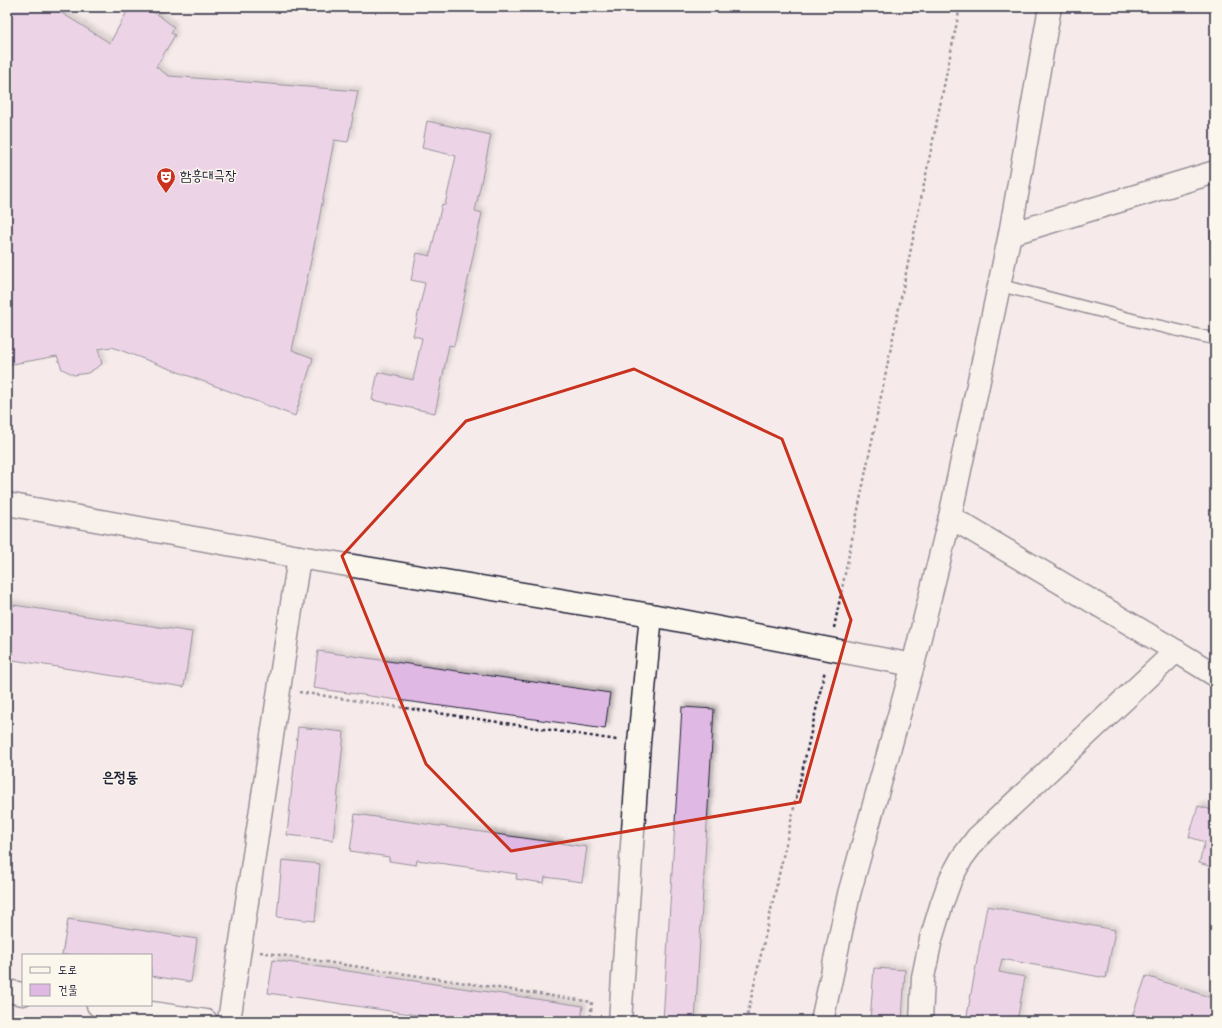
<svg xmlns="http://www.w3.org/2000/svg" width="1222" height="1028" font-family="'Gochi Hand','Poor Story',sans-serif">
<style>
.building{fill:#dfb9e3;stroke:#22223b;filter:url(#shadow)}
.lines{fill:none;stroke-linecap:round;stroke-linejoin:round}
.lane-casing{stroke:#22223b;stroke-width:14}
.street-casing{stroke:#22223b;stroke-width:25}
.path{stroke:#22223b;stroke-width:2.5;stroke-dasharray:3 3;stroke-linecap:butt}
.lane{stroke:#fbf7ec;stroke-width:11}
.street{stroke:#fbf7ec;stroke-width:22}
.marked{fill:none;stroke:#c8321e;stroke-width:3;stroke-linejoin:round}
.labels{text-anchor:middle;dominant-baseline:central;stroke-width:3;stroke-linejoin:round;paint-order:stroke}
.poi-label{font-size:14px;fill:#22223b;stroke:#fbf7ec;text-anchor:start}
.neighbourhood-label{font-size:15px;font-weight:bold;fill:#22223b;stroke:#fbf7ec}
</style>
<defs>
<filter id="shadow"><feDropShadow dx="3.5" dy="-3.5" stdDeviation="2" flood-color="#0004"/></filter>
</defs>
<rect width="100%" height="100%" fill="#f5ebea"/>
<filter id="ink" filterUnits="userSpaceOnUse"><feTurbulence type="fractalNoise" baseFrequency=".025" numOctaves="2"/><feDisplacementMap in="SourceGraphic" scale="8" xChannelSelector="R" yChannelSelector="G"/><feConvolveMatrix kernelMatrix="1 2 1 2 8 2 1 2 1" color-interpolation-filters="sRGB"/></filter>
<g filter="url(#ink)">
<g class="building">
<path d="M7,7H52L110,43L129,8L134,10L136,7H140L157,14L174,27L171,33L175,35L156,67L169,76L358,91L348,142L334,140L314,246L292,350L313,358L295,416L112,347L98,349L102,364L88,373L74,375L62,369L57,356L7,365Z"/>
<path d="M427,121L491,135L475,211L482,213L454,346L449,345L435,413L372,400L378,372L413,380L422,338L413,336L425,283L411,280L417,253L430,256L442,204L445,205L456,156L422,148Z"/>
<path d="M1210,229H1215V304L1214,254H1211Z"/>
<path d="M7,604L192,632L184,687L7,659Z"/>
<path d="M318,651L610,693L605,729L313,688Z"/>
<path d="M682,707L714,709L695,1021H663Z"/>
<path d="M298,727L344,732L333,840L287,835Z"/>
<path d="M1198,806L1215,811V868L1199,863L1205,842L1189,837Z"/>
<path d="M355,814L587,847L582,882L545,877L544,883L516,879L517,874L417,860L416,865L389,861V857L350,851Z"/>
<path d="M282,860L320,864L315,921L277,917Z"/>
<path d="M987,906L1115,930L1106,978L1002,959L999,972L1025,977L1017,1021H966Z"/>
<path d="M68,919L197,939L191,982L151,976V955H62Z"/>
<path d="M273,960L583,1006L581,1021H458L268,993Z"/>
<path d="M874,968L905,970L902,1021H870Z"/>
<path d="M1146,976L1215,999V1021H1144L1132,1017Z"/>
</g>
<g class="lines">
<g class="lane-casing">
<path id="lane" d="M999,285L1146,323L1215,339"/>
</g>
<g class="street-casing">
<g id="street">
<path d="M1010,234L1215,172"/>
<path d="M7,504L299,557L651,615L913,665"/>
<path d="M950,517L1176,651L1215,675"/>
<path d="M7,991L23,994"/>
<path d="M98,1005L206,1021"/>
<path d="M229,1021L299,557"/>
<path d="M620,1021L639,743L651,615"/>
<path d="M822,1021L849,894L913,665L950,517L1010,234L1050,7"/>
<path d="M921,1021L923,977L931,939L942,903L951,878L962,858L977,838L1176,651"/>
</g>
</g>
<g class="path">
<path d="M834,628L960,7"/>
<path d="M299,692L617,740"/>
<path d="M260,952L592,1002L590,1021"/>
<path d="M746,1021L825,670"/>
</g>
<use href="#lane" class="lane"/>
<use href="#street" class="street"/>
</g>
</g>
<path d="M0 0H1222V1028H0ZM634,369L782,439L851,620L800,802L511,851L426,764L342,556L466,421Z" fill="#f5ebea" fill-opacity=".55" fill-rule="evenodd"/>
<path class="marked" d="M634,369L782,439L851,620L800,802L511,851L426,764L342,556L466,421Z"/>
<defs>
<g id="theatre-pin" transform="scale(1)"><path d="M0 17L-7.5 6A9.5 9.5 0 1 1 7.5 6Z" fill="#c8321e" stroke="#fbf7ec"/><path d="M-5-5.5Q0-4 5-5.5V0Q5 5 0 6Q-5 5-5 0ZM-3.3-2.5H-1v1.5H-3.3ZM1-2.5H3.3v1.5H1ZM-2.8 1Q0 5.5 2.8 1Z" fill="#fff"/></g>
</defs>
<g fill-rule="evenodd">
<use href="#theatre-pin" x="166" y="177"/>
</g>
<g class="labels">
<g class="poi-label">
<text x="180" y="177">함흥대극장</text>
</g>
<g class="neighbourhood-label">
<text x="120" y="779">은정동</text>
</g>
</g>
<rect width="1222" height="1028" fill="none" stroke="#fbf7ec" stroke-width="24"/>
<rect x="12" y="12" width="1198" height="1004" fill="none" stroke="#22223b" stroke-width="1.5" filter="url(#ink)"/>
<rect x="22" y="954" width="130" height="52" fill="#fbf7ec" stroke="#a4a2a5"/>
<rect x="30" y="967" width="20" height="6" fill="#fbf7ec" stroke="#a4a2a5"/>
<text x="58" y="974" font-size="12" fill="#22223b">도로</text>
<rect x="30" y="984" width="20" height="12" fill="#dfb9e3" stroke="#a4a2a5"/>
<text x="58" y="994" font-size="12" fill="#22223b">건물</text>
</svg>
